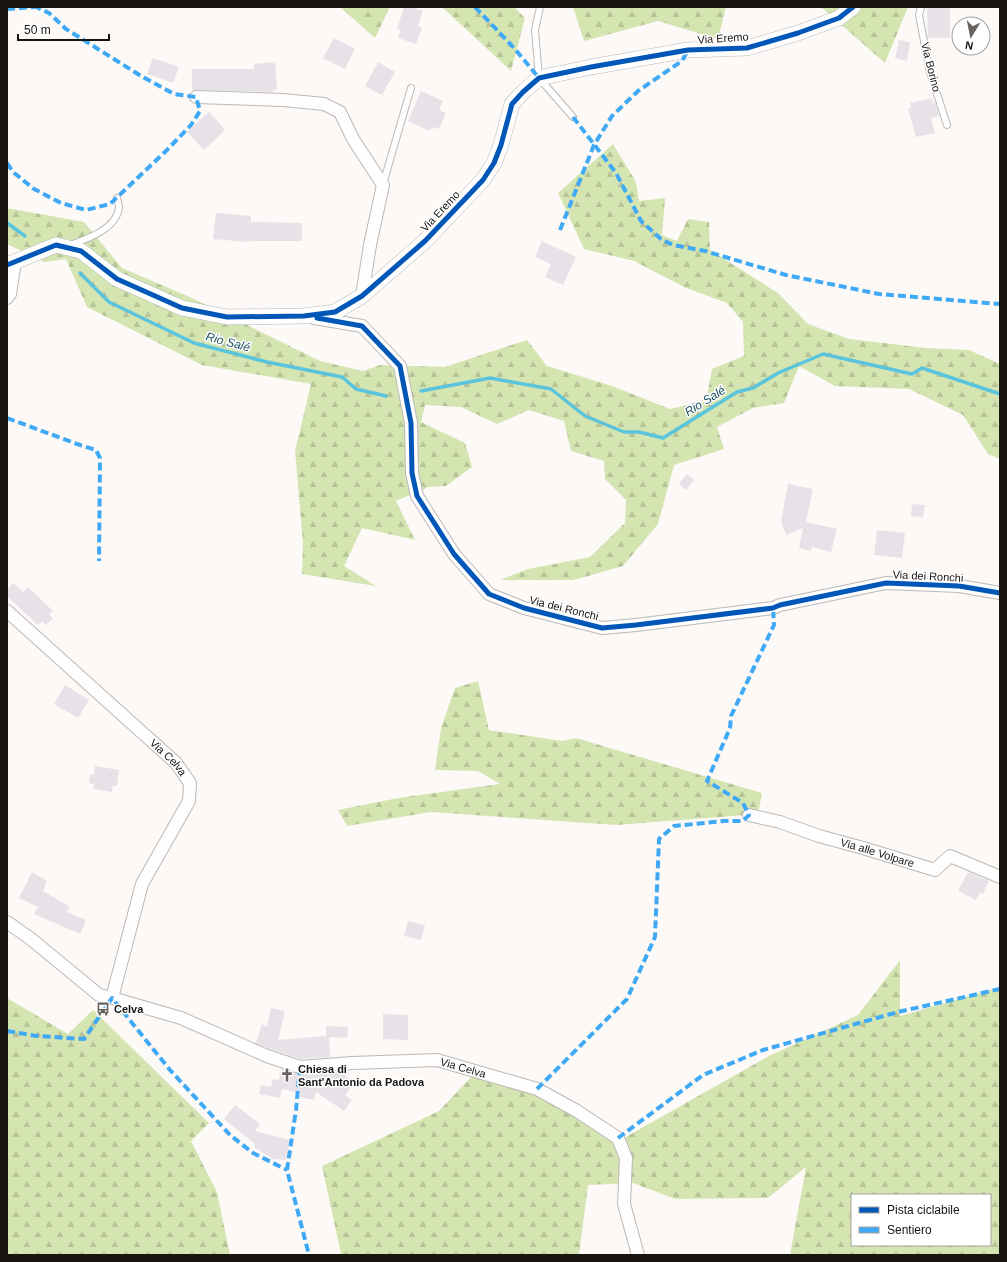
<svg xmlns="http://www.w3.org/2000/svg" width="1007" height="1262" font-family="Helvetica,sans-serif">
<style>
.forest{fill:url(#forest-firs);fill-rule:evenodd}
.lines{fill:none;stroke-linecap:round;stroke-linejoin:round}
.stream{stroke:#5ac4dc;stroke-width:3.5}
.building{fill:#e7e2e7}
.service-casing{stroke:#bbb8b6;stroke-width:8}
.minor-casing{stroke:#bbb8b6;stroke-width:14}
.tertiary-casing{stroke:#bbb8b6;stroke-width:16}
.service{stroke:#fffefe;stroke-width:6}
.minor{stroke:#fffefe;stroke-width:12}
.tertiary{stroke:#fffefe;stroke-width:15}
.quiet{stroke:#3fa9f5;stroke-width:4;stroke-dasharray:8 4;stroke-linecap:butt}
.cycleway-casing{stroke:#fff;stroke-width:8}
.cycleway{stroke:#0057b8;stroke-width:5}
.labels{text-anchor:middle;dominant-baseline:central;stroke-width:3;stroke-linejoin:round;paint-order:stroke}
.street-label{font-size:11px;fill:#181410;stroke:#fff}
.poi-label{font-size:11px;font-weight:bold;fill:#181410;stroke:#fff;text-anchor:start}
.water-label{font-size:12px;font-style:italic;fill:#1d5362;stroke:#fff}
</style>
<defs>
<pattern id="forest-firs" width="22" height="20" patternUnits="userSpaceOnUse"><rect width="22" height="20" fill="#d5e5b2"/><path d="M5 1l3.5 6h-7zM16 11l3.5 6h-7z" fill="#b6c498"/></pattern>
</defs>
<rect width="100%" height="100%" fill="#fcf9f7"/>
<g class="forest">
<path d="M340,7H390L375,38Z"/>
<path d="M442,7H514L525,18L511,71Z"/>
<path d="M573,7H726L718,39L658,21L584,41Z"/>
<path d="M821,7H908L885,63Z"/>
<path d="M613,144L636,182L639,201L665,198L662,235L677,241L688,219L709,222L710,250L778,293L808,324L849,339L926,348L969,350L1000,364V459L988,454L963,415L909,389L835,386L799,366L784,403L753,408L717,427L724,449L674,465L658,524L623,566L574,580H500L528,569L590,557L625,523L626,500L605,479L604,461L571,451L564,421L529,410L497,424L461,407L425,405L421,422L465,443L472,467L446,486L429,487L396,501L415,540L362,528L344,566L376,586L302,574L303,543L295,451L311,384L202,365L87,307L66,259L44,262L9,245H7V208L84,222L122,268L194,299L320,361L363,371L380,365L445,367L527,340L547,366L612,386L670,409L706,401L712,369L744,356L743,322L727,303L686,288L634,261L584,249L558,193Z"/>
<path d="M478,681L489,730L562,741L576,738L762,793L758,814L617,825L431,812L347,826L338,810L398,798L500,784L478,771L435,770L441,728L455,688Z"/>
<path d="M900,960V1016L1000,987V1255H790L806,1167L768,1198L675,1199L633,1183L588,1185L579,1255H338L341,1254L322,1166L439,1111L475,1073L535,1093L617,1142L769,1056L858,1015ZM852,1195H990V1245H852Z"/>
<path d="M7,998L68,1034L93,1010L209,1123L191,1141L217,1192L230,1255H7Z"/>
</g>
<g class="lines">
<g class="stream">
<path d="M7,223L25,236"/>
<path d="M80,273L109,302L194,343L267,362L342,377L356,389L386,396"/>
<path d="M421,391L490,378L551,389L585,416L624,432H639L663,438L737,392L753,388L778,373L823,354L912,374L922,368L1000,394"/>
</g>
</g>
<g class="building">
<path d="M404,7H411L423,11L418,26L422,28L416,44L398,38L401,30L397,29Z"/>
<path d="M927,7H950V38H928Z"/>
<path d="M334,38L355,49L345,69L323,58Z"/>
<path d="M899,40L910,42L907,61L895,58Z"/>
<path d="M153,58L179,67L173,83L147,74Z"/>
<path d="M275,62L277,89L273,90V92L196,90H192V69H254V64Z"/>
<path d="M378,62L395,72L382,95L365,86Z"/>
<path d="M421,91L443,101L439,110L446,113L439,129L432,127L430,131L408,121Z"/>
<path d="M932,98L933,103L935,102L939,116L931,118L935,133L916,137L908,109L911,108L910,103Z"/>
<path d="M209,112L225,130L204,150L187,132Z"/>
<path d="M216,213L251,216V222L302,223V241H249V242L213,239Z"/>
<path d="M542,241L576,257L563,285L545,277L551,264L535,257Z"/>
<path d="M687,474L694,480L686,490L679,484Z"/>
<path d="M788,484L813,489L806,522L837,529L831,552L812,547L811,551L799,548L803,528L786,535L781,521Z"/>
<path d="M912,504L925,505L923,517L911,516Z"/>
<path d="M877,530L905,533L902,558L874,555Z"/>
<path d="M13,583L23,592L28,587L53,611L49,614L53,618L46,625L42,621L38,625L7,596V590Z"/>
<path d="M65,685L89,700L78,718L54,704Z"/>
<path d="M95,766L119,770L117,786H113L112,792L93,789L94,784L89,783L90,774L94,775Z"/>
<path d="M32,872L47,881L43,891L70,907L67,912L86,920L80,934L34,914L38,907L19,898Z"/>
<path d="M968,872L989,881L983,894L980,893L976,900L958,891Z"/>
<path d="M408,921L425,925L421,940L404,936Z"/>
<path d="M271,1008L285,1011L278,1040L326,1036V1026L348,1027L347,1038L329,1037L330,1057L301,1059L270,1049L256,1043L262,1024L267,1027Z"/>
<path d="M383,1014L408,1015V1040L383,1039Z"/>
<path d="M281,1069L300,1074L345,1071L347,1073L344,1075L354,1083L345,1095L352,1100L344,1111L316,1092L314,1100L300,1097L301,1093L282,1089L280,1098L259,1094L261,1085L271,1087L273,1079L279,1080Z"/>
<path d="M235,1105L260,1124L255,1131L290,1140L286,1160L273,1159L254,1147L255,1144L224,1119Z"/>
</g>
<g class="lines">
<g class="service-casing">
<g id="service">
<path d="M540,7L535,30L539,78L573,117"/>
<path d="M921,7L919,15L930,72L947,125"/>
<path d="M383,184L411,88"/>
<path d="M70,245C87,239 117,229 119,207C119,204 117,200 117,198"/>
</g>
</g>
<g class="minor-casing">
<g id="minor">
<path d="M196,97L283,100L324,104L340,112L353,139L383,185L370,245L362,296"/>
<path d="M7,298L10,294L15,262"/>
<path d="M314,318L362,326L400,366L411,423L412,473L417,496L454,554L489,594L524,608L602,628L636,625L773,608L780,605L886,583L959,586L1000,593"/>
<path id="s1" d="M7,611L176,763L190,783L189,801L142,884L112,998"/>
<path id="s2" d="M749,815L780,822L819,836L863,848L935,870L950,856L1000,877"/>
<path id="s3" d="M7,922L31,939L99,995L112,998L181,1018L267,1056L300,1067L352,1063L437,1060L537,1089L577,1111L618,1138L626,1158L624,1204L638,1255"/>
</g>
</g>
<g class="tertiary-casing">
<path id="tertiary" d="M7,265L56,245L81,251L117,279L182,308L227,317L304,316L335,312L362,296L425,241L483,180L494,163L501,145L512,104L523,92L539,78L591,67L688,50L747,48L798,33L839,18L853,7"/>
</g>
<use href="#service" class="service"/>
<use href="#minor" class="minor"/>
<use href="#tertiary" class="tertiary"/>
<g class="quiet">
<path d="M475,7L514,48L539,78"/>
<path d="M7,9L35,7"/>
<path d="M573,117L616,173L641,221L661,239L673,245L705,251L786,275L879,294L1000,304"/>
<path d="M7,163L13,172L34,189L61,203L86,210L110,204L165,152L191,125L200,111L196,97L174,94L141,76L66,29L49,13L36,7"/>
<path d="M560,230L594,145L612,116L638,91L682,61L688,50"/>
<path d="M7,418L77,444L96,450L100,458L99,561"/>
<path d="M7,1031L37,1036L84,1039L112,998L170,1070L230,1135L253,1153L287,1170"/>
<path d="M300,1067L296,1110L287,1170L309,1255"/>
<path d="M537,1089L627,999L655,937L659,839L674,826L724,821H743L749,815L743,803L707,781L730,728L731,716L774,625L773,608"/>
<path d="M618,1138L703,1075L763,1050L898,1012L1000,989"/>
</g>
<g class="cycleway-casing">
<g id="cycleway">
<path d="M7,265L56,245L81,251L117,279L182,308L227,317L304,316L335,312L362,296L425,241L483,180L494,163L501,145L512,104L523,92L539,78L591,67L688,50L747,48L798,33L839,18L853,7"/>
<path d="M317,318L362,326L400,366L411,423L412,473L417,496L454,554L489,594L524,608L602,628L636,625L773,608L780,605L886,583L959,586L1000,593"/>
</g>
</g>
<use href="#cycleway" class="cycleway"/>
</g>
<defs>
<g id="bus-bare" transform="scale(1.08)"><path d="M-5-6H5V4H4V6H2V4H-2V6H-4V4H-5ZM-3.5-4V0h7V-4ZM-3.5 1.2v1.5H-2V1.2ZM2 1.2v1.5H3.5V1.2Z" fill="#686461" stroke="#fff" stroke-width="2.5" paint-order="stroke"/></g>
<g id="church-bare" transform="scale(1.08)"><path d="M-1.2-6h2.4v3.5h3.3v2.4h-3.3V6h-2.4V-.1h-3.3v-2.4h3.3Z" fill="#686461" stroke="#fff" stroke-width="2.5" paint-order="stroke"/></g>
</defs>
<g fill-rule="evenodd">
<use href="#bus-bare" x="103" y="1009"/>
<use href="#church-bare" x="287" y="1075"/>
</g>
<g class="labels">
<g class="street-label">
<text transform="translate(723 38) rotate(-4)">Via Eremo</text>
<text transform="translate(931 67) rotate(76)">Via Borino</text>
<text transform="translate(440 211) rotate(-47)">Via Eremo</text>
<text transform="translate(928 576) rotate(3)">Via dei Ronchi</text>
<text transform="translate(564 608) rotate(14)">Via dei Ronchi</text>
<text stroke="none"><textPath href="#s1" startOffset="218">Via Celva</textPath></text>
<text stroke="none"><textPath href="#s2" startOffset="134">Via alle Volpare</textPath></text>
<text stroke="none"><textPath href="#s3" startOffset="496">Via Celva</textPath></text>
</g>
<g class="poi-label">
<text x="114" y="1009">Celva</text>
<text x="298" y="1069">Chiesa di<tspan x="298" dy="13">Sant'Antonio da Padova</tspan></text>
</g>
<g class="water-label">
<text transform="translate(228 342) rotate(15)">Rio Salé</text>
<text transform="translate(705 401) rotate(-32)">Rio Salé</text>
</g>
</g>
<rect width="1007" height="1262" fill="none" stroke="#181410" stroke-width="16"/>
<rect x="851" y="1194" width="140" height="52" fill="#ffffff" stroke="#a3a19f"/>
<rect x="859" y="1207" width="20" height="6" fill="#0057b8" stroke="#a3a19f"/>
<text x="887" y="1214" font-size="12" fill="#181410">Pista ciclabile</text>
<rect x="859" y="1227" width="20" height="6" fill="#3fa9f5" stroke="#a3a19f"/>
<text x="887" y="1234" font-size="12" fill="#181410">Sentiero</text>
<g transform="translate(971 36) rotate(190)"><circle r="19" fill="#ffffff" stroke="#a3a19f"/>
<path d="M0-3L7 15L0 10L-7 15Z" fill="#686461"/>
<text y="-6" font-size="11" font-weight="bold" text-anchor="middle" fill="#181410">N</text>
</g>
<path d="M18 34v6h91v-6" fill="none" stroke="#181410" stroke-width="2"/>
<text x="24" y="34" font-size="12" fill="#181410" stroke="#ffffff" stroke-width="3" paint-order="stroke">50 m</text>
</svg>
